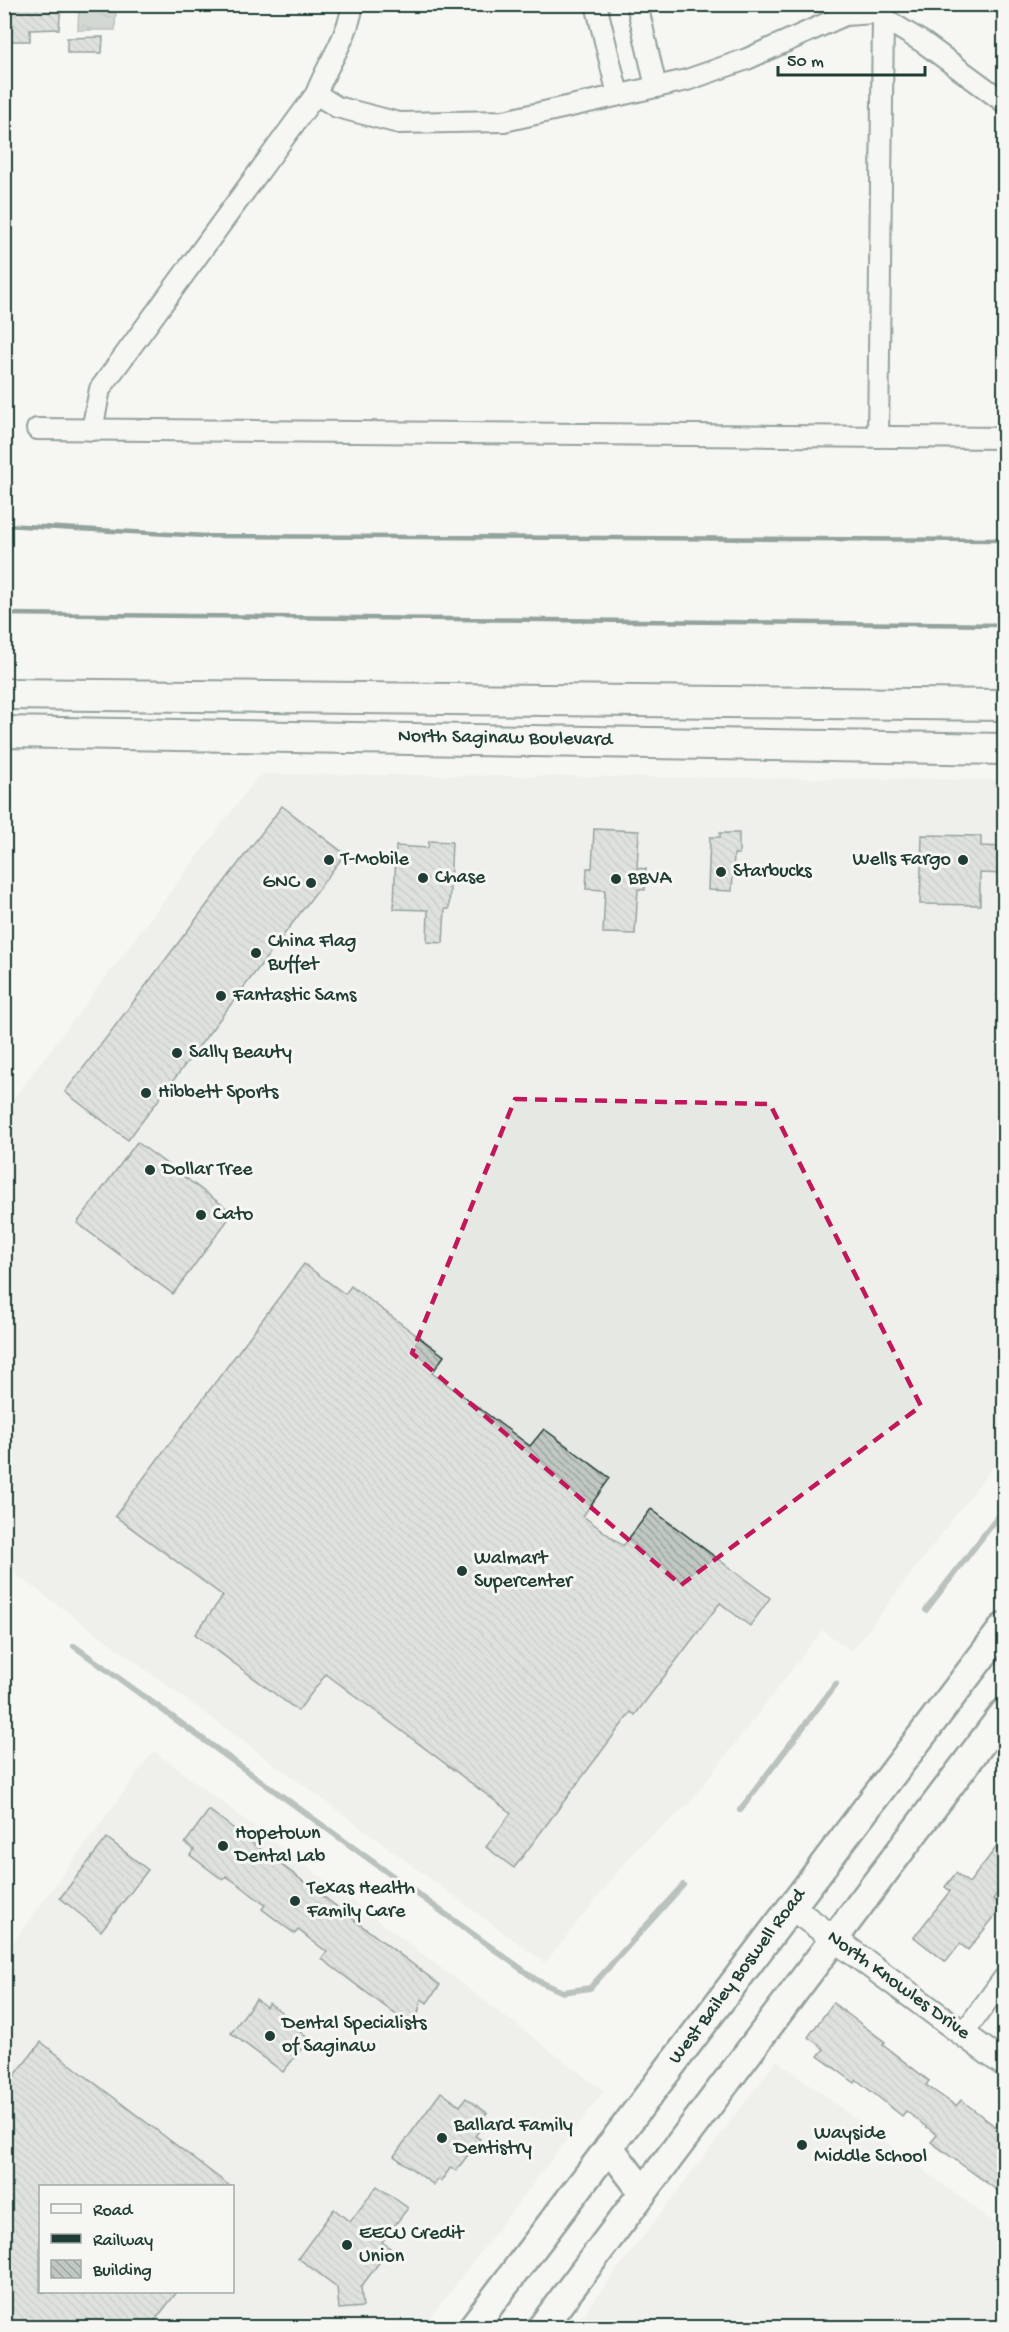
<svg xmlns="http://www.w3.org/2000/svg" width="1009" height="2332" font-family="'Gochi Hand',sans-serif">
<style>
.built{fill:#e6e8e4;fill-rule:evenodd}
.water{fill:url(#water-ripples);stroke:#72847d;stroke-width:1.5}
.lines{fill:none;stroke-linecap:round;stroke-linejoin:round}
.stream{stroke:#72847d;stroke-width:6}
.building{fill:url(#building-back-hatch);stroke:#1f3d34;stroke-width:1.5}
.minor-casing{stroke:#1f3d34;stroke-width:24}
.tertiary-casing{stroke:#1f3d34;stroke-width:28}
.secondary-casing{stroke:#1f3d34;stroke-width:32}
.primary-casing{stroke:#1f3d34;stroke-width:34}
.minor{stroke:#f6f6f2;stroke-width:20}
.tertiary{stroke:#f6f6f2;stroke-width:24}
.secondary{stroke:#f6f6f2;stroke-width:27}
.primary{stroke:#f6f6f2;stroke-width:30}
.rail{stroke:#1f3d34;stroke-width:4.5}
.marked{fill:none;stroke:#c2185b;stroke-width:4.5;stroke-dasharray:12 8;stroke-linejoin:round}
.poi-dot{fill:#1f3d34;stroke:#f6f6f2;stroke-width:2}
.labels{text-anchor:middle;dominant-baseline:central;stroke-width:6;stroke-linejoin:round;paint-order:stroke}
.street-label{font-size:20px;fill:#1f3d34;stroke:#f6f6f2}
.poi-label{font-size:20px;fill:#1f3d34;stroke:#f6f6f2;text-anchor:start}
</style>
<defs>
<pattern id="water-ripples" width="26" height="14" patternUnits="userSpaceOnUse" patternTransform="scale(1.5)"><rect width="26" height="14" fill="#aab3ae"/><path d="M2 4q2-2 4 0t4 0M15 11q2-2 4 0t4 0" fill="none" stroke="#8a938e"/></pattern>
<pattern id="building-back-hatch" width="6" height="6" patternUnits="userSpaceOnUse" patternTransform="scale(1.5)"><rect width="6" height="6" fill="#c1c8c3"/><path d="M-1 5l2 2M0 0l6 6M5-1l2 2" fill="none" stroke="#9ca49f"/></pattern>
</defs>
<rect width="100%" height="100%" fill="#f6f6f2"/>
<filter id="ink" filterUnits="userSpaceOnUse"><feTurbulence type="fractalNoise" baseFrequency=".0167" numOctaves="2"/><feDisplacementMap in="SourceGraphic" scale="12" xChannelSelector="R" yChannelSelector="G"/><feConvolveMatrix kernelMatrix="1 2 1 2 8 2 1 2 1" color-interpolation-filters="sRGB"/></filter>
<g filter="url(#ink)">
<g class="built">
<path d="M260,774L1004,780V1452L852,1651L822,1630L688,1805L637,1848L545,1963L5,1566L4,1111Z"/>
<path d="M154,1751L604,2091L423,2327L5,2328V1953ZM40,2186H232V2292H40Z"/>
<path d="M777,2060L1004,2230V2327H574Z"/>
</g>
<path class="water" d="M79,5H116L115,30H78Z"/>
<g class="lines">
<g class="stream">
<path d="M926,1610L1004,1509"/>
<path d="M74,1646L538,1981L563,1992L590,1988L683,1885"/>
<path d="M740,1810L836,1684"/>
</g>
</g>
<g class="building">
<path d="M4,4H61L59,29L30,30V41H10L11,35L4,36Z"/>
<path d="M103,37L102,53H67V38Z"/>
<path d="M282,806L345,854L128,1140L65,1092Z"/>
<path d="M594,829L639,831L637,868L646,869L645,890L638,889L635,934L603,933L605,890L586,889L587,868H592Z"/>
<path d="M720,833H739V854H734L732,891L708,890L710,837H720Z"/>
<path d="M922,835L981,836V846L1005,847V874L980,873V905L920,904Z"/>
<path d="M429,841L452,842L449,909H445L443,943L427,942L428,910L394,909L396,846L428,848Z"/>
<path d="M137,1142L233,1213L173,1294L77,1223Z"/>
<path d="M304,1264L345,1294L351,1286L444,1356L432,1373L530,1446L544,1429L610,1478L583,1516L623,1546L651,1509L770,1598L750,1626L720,1603L635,1715L631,1712L514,1868L486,1847L511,1813L326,1674L298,1711L195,1634L223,1596L115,1516Z"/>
<path d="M209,1810L440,1985L427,2003L421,1999L416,2024L411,2027L402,2026L399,2017L322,1959L327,1952L298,1930L295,1934L262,1909L265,1905L242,1887L226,1876L223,1880L190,1855L194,1850L185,1843Z"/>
<path d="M1005,1836V1884L993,1899L1003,1906L968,1950L960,1944L946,1962L914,1937L950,1891L945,1887L956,1873L969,1883Z"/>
<path d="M107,1838L148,1870L101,1931L60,1898Z"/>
<path d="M256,1999L266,2007L269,2003L302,2027L299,2031L309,2039L283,2072L231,2033Z"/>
<path d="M833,2003L885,2042L883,2045L929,2081L926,2085L956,2106L961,2100L1005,2134V2182L998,2191L931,2142L937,2135L906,2111L902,2116L857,2080L855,2083L818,2056L824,2049L808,2037Z"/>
<path d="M41,2042L231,2187H40V2292H177L149,2328H4V2089Z"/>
<path d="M441,2092L460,2106L466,2098L487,2113L481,2120L485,2123L475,2136L480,2139L456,2171L451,2167L441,2181L438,2179L434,2185L394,2156Z"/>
<path d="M377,2186L408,2208L382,2242L390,2248L361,2287L363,2307L339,2309L337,2287L298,2258L334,2209L350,2222Z"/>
</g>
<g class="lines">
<g class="minor-casing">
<g id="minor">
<path d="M596,4L618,95"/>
<path d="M637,4L656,87"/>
<path d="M316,94L337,107L399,123L504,121L687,80L747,59L845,15L875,13L924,43L1004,102"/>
<path d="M37,429L1004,438"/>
<path d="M92,430L100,389L316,94C328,62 347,40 353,4"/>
<path d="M878,437L883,18"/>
<path d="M963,2034L1004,1978"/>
</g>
</g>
<g class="tertiary-casing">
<path id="tertiary" d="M791,1907L1004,2064"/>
</g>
<g class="secondary-casing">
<g id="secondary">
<path d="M609,2147L643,2192"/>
<path d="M472,2328L1004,1627"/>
<path d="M541,2328L1004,1713"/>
</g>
</g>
<g class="primary-casing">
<g id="primary">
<path d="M4,694L1004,705"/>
<path d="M4,732L1004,749"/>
</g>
</g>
<use href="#minor" class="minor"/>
<use href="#tertiary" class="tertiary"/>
<use href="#secondary" class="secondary"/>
<use href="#primary" class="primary"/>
<g class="rail">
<path d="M4,525L206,536L1004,540"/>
<path d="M4,614L1004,625"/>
</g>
</g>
</g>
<path d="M0 0H1009V2332H0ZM515,1099L770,1104L921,1406L681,1585L412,1353Z" fill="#f6f6f2" fill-opacity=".55" fill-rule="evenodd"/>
<path class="marked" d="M515,1099L770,1104L921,1406L681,1585L412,1353Z"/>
<g class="poi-dot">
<circle cx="329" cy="860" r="6"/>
<circle cx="963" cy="860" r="6"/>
<circle cx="721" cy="872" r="6"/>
<circle cx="423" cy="878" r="6"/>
<circle cx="616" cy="879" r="6"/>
<circle cx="311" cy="883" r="6"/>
<circle cx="256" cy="953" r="6"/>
<circle cx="221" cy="996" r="6"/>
<circle cx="177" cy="1053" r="6"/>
<circle cx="146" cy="1093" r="6"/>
<circle cx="150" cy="1170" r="6"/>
<circle cx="201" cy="1215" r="6"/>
<circle cx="462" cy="1571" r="6"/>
<circle cx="223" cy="1846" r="6"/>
<circle cx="295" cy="1901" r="6"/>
<circle cx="270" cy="2036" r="6"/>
<circle cx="442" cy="2138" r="6"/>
<circle cx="802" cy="2145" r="6"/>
<circle cx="347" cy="2245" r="6"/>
</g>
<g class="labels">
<g class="street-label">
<text transform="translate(505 739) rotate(1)">North Saginaw Boulevard</text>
<text transform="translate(738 1977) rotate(-53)">West Bailey Boswell Road</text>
<text transform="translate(898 1986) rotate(36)">North Knowles Drive</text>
</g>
<g class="poi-label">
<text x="341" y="860">T-Mobile</text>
<text x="951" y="860" text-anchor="end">Wells Fargo</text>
<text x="733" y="872">Starbucks</text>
<text x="435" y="878">Chase</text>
<text x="628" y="879">BBVA</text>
<text x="299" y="883" text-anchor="end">GNC</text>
<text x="268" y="942">China Flag<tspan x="268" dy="23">Buffet</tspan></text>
<text x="233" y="996">Fantastic Sams</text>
<text x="189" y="1053">Sally Beauty</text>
<text x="158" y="1093">Hibbett Sports</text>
<text x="162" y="1170">Dollar Tree</text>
<text x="213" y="1215">Cato</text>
<text x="474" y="1559">Walmart<tspan x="474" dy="23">Supercenter</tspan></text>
<text x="235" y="1834">Hopetown<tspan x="235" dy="23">Dental Lab</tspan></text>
<text x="307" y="1889">Texas Health<tspan x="307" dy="23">Family Care</tspan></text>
<text x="282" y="2024">Dental Specialists<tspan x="282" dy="23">of Saginaw</tspan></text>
<text x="454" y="2126">Ballard Family<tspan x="454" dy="23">Dentistry</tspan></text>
<text x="814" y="2134">Wayside<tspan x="814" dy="23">Middle School</tspan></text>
<text x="359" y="2234">EECU Credit<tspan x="359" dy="23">Union</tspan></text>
</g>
</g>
<rect width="1009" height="2332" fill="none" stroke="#f6f6f2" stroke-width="24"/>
<rect x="12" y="12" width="985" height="2308" fill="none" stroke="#1f3d34" stroke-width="2" filter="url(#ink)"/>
<rect x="39" y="2185" width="195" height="108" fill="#f6f6f2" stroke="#a0aca6" stroke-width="1.5"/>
<rect x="51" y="2204" width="30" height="9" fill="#f6f6f2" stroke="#a0aca6" stroke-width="1.5"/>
<text x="93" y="2215" font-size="18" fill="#1f3d34">Road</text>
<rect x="51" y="2234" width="30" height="9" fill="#1f3d34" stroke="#a0aca6" stroke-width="1.5"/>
<text x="93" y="2245" font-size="18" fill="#1f3d34">Railway</text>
<rect x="51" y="2260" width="30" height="18" fill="url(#building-back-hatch)" stroke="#a0aca6" stroke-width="1.5"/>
<text x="93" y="2275" font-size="18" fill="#1f3d34">Building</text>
<path d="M778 66v9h147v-9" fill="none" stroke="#1f3d34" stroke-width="3"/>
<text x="787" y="66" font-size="18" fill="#1f3d34" stroke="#f6f6f2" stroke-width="4.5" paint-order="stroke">50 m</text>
</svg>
